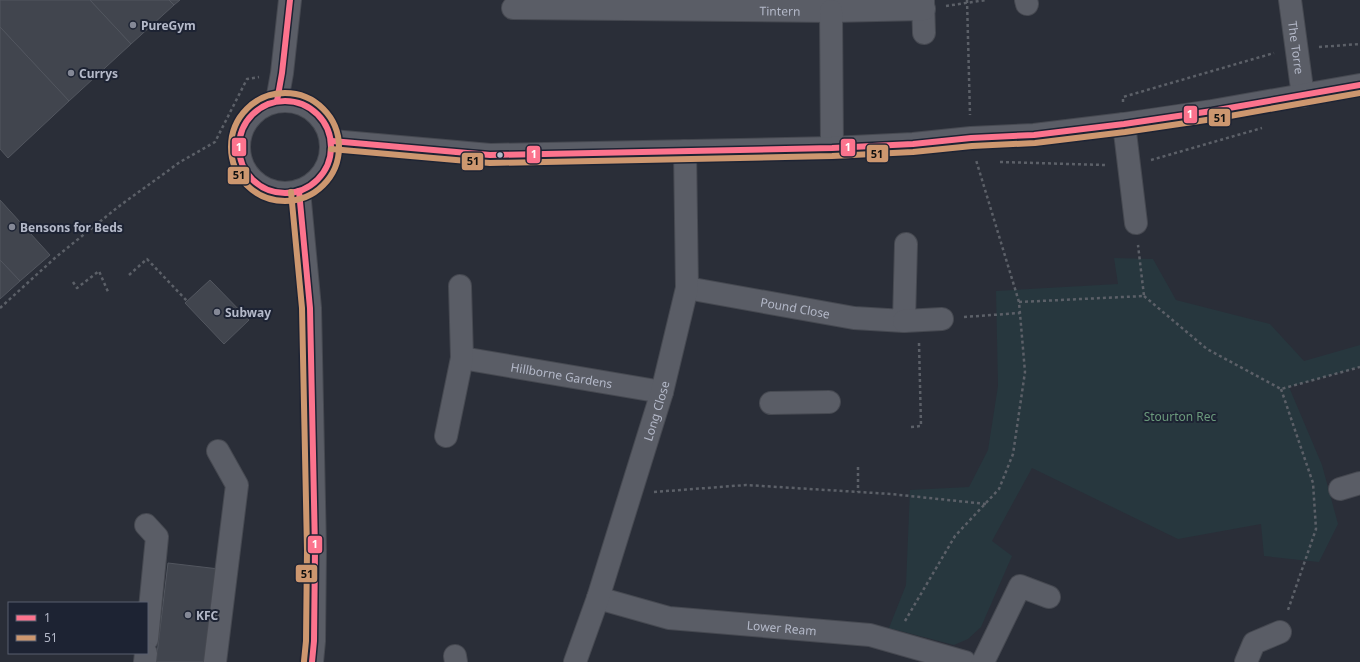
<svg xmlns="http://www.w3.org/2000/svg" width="1360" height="662" font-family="'Noto Sans',sans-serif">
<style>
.green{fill:#27373e}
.building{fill:#41454e;stroke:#52565f}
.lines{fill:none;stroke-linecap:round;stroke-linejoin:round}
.minor-casing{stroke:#464951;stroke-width:24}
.path{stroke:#5c6068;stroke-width:2.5;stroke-dasharray:3 3;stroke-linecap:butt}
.minor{stroke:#5a5d66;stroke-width:22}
.bus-1-casing{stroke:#1d2333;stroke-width:9}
.bus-2-casing{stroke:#1d2333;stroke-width:9}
.bus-1{stroke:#fc738d;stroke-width:6}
.bus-2{stroke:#cd976f;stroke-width:6}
.poi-dot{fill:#848896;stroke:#1d2333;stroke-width:1.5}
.bus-dot{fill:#b4b9c9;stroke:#1d2333;stroke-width:1.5}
.labels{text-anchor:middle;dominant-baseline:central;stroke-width:4;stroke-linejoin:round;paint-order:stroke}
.street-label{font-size:12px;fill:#b4b9c9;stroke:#1d2333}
.poi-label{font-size:12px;font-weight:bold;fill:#b4b9c9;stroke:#1d2333;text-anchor:start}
.park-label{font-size:12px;fill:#6b9a7c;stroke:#1d2333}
.line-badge{stroke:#1d2333;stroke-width:1.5}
.badge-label{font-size:11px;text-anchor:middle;font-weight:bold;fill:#fff}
.pale-badge-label{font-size:11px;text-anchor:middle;font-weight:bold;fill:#111}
</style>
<rect width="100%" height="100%" fill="#2a2e38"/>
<path class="green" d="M1114,258L1153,259L1176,300L1270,324L1304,361L1360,345V367L1289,387L1322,465L1338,524L1319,562L1264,556L1261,524L1178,539L1032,468L992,541L1012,556L981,627L968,639L954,645L889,628L906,585L910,490L969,487L988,450L998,386L996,291L1118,284Z"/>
<g class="building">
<path d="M0,0H90L131,44L69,101L0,27Z"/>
<path d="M90,0H169L174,5L131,44Z"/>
<path d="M169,0H180L174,5Z"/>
<path d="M0,27L69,101L8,158L0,149Z"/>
<path d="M0,200L50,255L20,281L0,260Z"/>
<path d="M0,260L20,281L0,299Z"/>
<path d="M210,280L249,320L224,344L185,303Z"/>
<path d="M168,563L219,569L208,662H156Z"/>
</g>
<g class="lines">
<g class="minor-casing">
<g id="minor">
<path d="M923,0L924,33"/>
<path d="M1026,0L1027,4"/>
<path id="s1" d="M1290,0L1303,96"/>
<path id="s2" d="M513,8L831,11L924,9"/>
<path d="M831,11L832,148"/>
<circle cx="285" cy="147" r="46"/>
<path d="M277,101L282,73L290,0"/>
<path d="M1124,124L1136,223"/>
<path d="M332,141L490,155L832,148L913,144L971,138L1034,135L1124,124L1212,111L1360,85"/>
<path d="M299,191L310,308L315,550L314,641L312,662"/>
<path id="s3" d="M687,288L854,318L904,321L906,244"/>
<path d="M904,321L942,319"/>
<path id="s4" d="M462,358L662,392"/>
<path d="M771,403L829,402"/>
<path d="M446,436L462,358L460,286"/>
<path d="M1340,489L1360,483"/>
<path d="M146,525L157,537L147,639"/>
<path id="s5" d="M598,598L669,618L870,635L965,662"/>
<path d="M455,656L456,662"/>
<path d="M145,662L146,653"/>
<path d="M215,662L237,485L218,451"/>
<path id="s6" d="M575,662L598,598L662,392L687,288L685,151"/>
<path d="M983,662L1020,586L1049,597"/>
<path d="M1246,662L1254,643L1280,632"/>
</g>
</g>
<g class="path">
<path d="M967,0L970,115"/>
<path d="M946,6L986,0"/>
<path d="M1319,47L1360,44"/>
<path d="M1123,102V97L1274,53"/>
<path d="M1151,160L1262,128"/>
<path d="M1000,162L1105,165"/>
<path d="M129,275L147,259L187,301"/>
<path d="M73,282L77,288L99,271L109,294"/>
<path d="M1144,296L1207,349L1281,389L1360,367"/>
<path d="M1019,302L1144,296L1138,245"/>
<path d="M0,308L56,257L118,207L180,162L215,142L247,79L259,77"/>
<path d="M964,317L1020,313"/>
<path d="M1281,389L1313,483L1316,529L1288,610"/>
<path d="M911,427L921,426L919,343"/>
<path d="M858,467V492"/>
<path d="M654,492L746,485L891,494L986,504"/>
<path d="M905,621L955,536L999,489L1013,454L1025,372L1019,302L976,160"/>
</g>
<use href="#minor" class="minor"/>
<g class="bus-1-casing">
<g id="bus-1">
<circle cx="285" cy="147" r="46"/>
<path d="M277,101L282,73L290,0"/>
<path d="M332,141L490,155L832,148L913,144L971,138L1034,135L1124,124L1212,111L1360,85"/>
<path d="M299,191L310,308L315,550L314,641L312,662"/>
</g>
</g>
<g class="bus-2-casing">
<g id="bus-2">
<circle cx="285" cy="147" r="54"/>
<path d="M331,149L490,163L832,156L913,152L972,146L1035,143L1125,132L1213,119L1360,93"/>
<path d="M291,192L302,308L307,550L306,641L304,661"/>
</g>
</g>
<use href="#bus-1" class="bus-1"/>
<use href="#bus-2" class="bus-2"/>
</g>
<g class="poi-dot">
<circle cx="133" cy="25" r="4"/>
<circle cx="71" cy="73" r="4"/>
<circle cx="12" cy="227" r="4"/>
<circle cx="217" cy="312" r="4"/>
<circle cx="188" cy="615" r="4"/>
</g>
<circle class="bus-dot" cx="500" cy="155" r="3.5"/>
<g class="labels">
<g class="street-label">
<text stroke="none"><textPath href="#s2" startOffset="267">Tintern</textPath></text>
<text stroke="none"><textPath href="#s1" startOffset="48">The Torre</textPath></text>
<text stroke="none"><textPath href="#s3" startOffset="110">Pound Close</textPath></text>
<text stroke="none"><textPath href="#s4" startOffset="101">Hillborne Gardens</textPath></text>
<text stroke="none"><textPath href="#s6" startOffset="264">Long Close</textPath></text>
<text stroke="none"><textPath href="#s5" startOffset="187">Lower Ream</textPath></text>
</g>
<g class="poi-label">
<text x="141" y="25">PureGym</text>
<text x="79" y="73">Currys</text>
<text x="20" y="227">Bensons for Beds</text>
<text x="225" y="312">Subway</text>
<text x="196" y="615">KFC</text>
</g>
<g class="park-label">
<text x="1180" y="416">Stourton Rec</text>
</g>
</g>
<g class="line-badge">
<rect x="1183" y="105" width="15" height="19" rx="4" fill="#fc738d"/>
<rect x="1208" y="108" width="23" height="19" rx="4" fill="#cd976f"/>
<rect x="231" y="137" width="16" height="20" rx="4" fill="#fc738d"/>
<rect x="840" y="138" width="16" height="19" rx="4" fill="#fc738d"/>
<rect x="866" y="144" width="23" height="19" rx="4" fill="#cd976f"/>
<rect x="526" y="145" width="15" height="19" rx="4" fill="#fc738d"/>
<rect x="461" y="152" width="23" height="19" rx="4" fill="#cd976f"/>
<rect x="227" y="166" width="23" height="19" rx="4" fill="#cd976f"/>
<rect x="307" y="535" width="16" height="19" rx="4" fill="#fc738d"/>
<rect x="295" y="564" width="23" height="19" rx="4" fill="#cd976f"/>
</g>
<g class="badge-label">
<text x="1190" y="118">1</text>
<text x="239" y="151">1</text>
<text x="848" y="151">1</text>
<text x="534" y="158">1</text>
<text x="315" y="548">1</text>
</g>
<g class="pale-badge-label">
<text x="1220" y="122">51</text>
<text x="877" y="158">51</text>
<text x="473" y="165">51</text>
<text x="239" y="179">51</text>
<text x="307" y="578">51</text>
</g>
<rect x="8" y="602" width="140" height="52" fill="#1d2333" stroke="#595f6f"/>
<rect x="16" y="615" width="20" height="6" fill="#fc738d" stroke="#595f6f"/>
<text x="44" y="622" font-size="12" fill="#b4b9c9">1</text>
<rect x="16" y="635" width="20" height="6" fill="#cd976f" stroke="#595f6f"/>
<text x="44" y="642" font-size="12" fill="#b4b9c9">51</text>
</svg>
